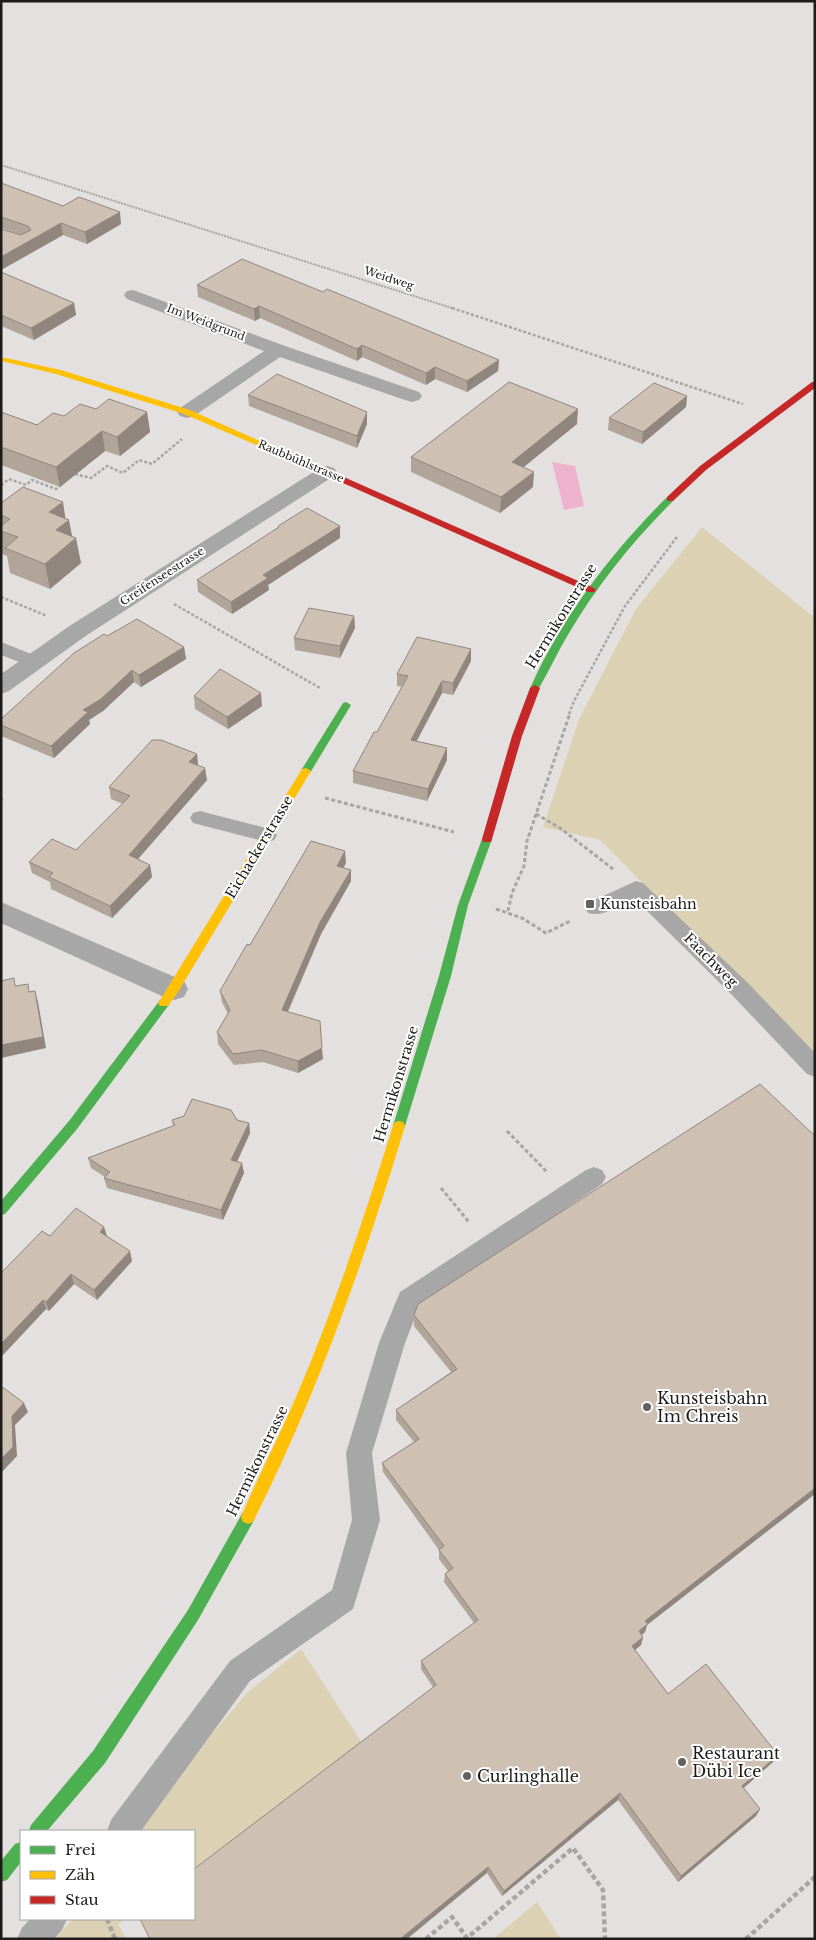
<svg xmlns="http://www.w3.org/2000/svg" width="816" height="1940" font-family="'Libre Baskerville',serif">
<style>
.green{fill:#dcd1b2}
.water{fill:#eeb2cc}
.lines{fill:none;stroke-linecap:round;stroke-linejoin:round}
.path-far3{stroke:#a7a5a5;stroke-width:2;stroke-dasharray:2 1;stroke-linecap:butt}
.path-far2{stroke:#a7a5a5;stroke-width:2.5;stroke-dasharray:3 2;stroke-linecap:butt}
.path-far1{stroke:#a7a5a5;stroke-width:3;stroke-dasharray:4 2.5;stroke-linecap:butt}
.path{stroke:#a7a5a5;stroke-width:4.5;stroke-dasharray:5 3;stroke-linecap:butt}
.lane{fill:#a8a7a7;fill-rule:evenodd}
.street{fill:#a8a7a7;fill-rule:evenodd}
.fast{fill:#4caf50;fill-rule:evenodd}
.slow{fill:#ffc107;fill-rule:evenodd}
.jam{fill:#c62828;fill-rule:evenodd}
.wall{fill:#b1a59a}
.shaded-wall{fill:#90867d}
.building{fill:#cec0b3;stroke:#90867d}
.poi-dot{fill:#636160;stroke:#fff;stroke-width:2}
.labels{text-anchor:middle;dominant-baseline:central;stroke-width:4;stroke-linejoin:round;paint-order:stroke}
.far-street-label{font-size:11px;fill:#1e1c1b;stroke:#fff}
.street-label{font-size:14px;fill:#1e1c1b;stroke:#fff}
.poi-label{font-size:14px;fill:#1e1c1b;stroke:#fff;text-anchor:start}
.near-poi-label{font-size:16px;fill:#1e1c1b;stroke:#fff;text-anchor:start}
</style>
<rect width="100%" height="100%" fill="#e3e0df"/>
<g class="green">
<path d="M702,527L815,618V1058L600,840L543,827L579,719L636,609Z"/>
<path d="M301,1649L362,1743L194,1868V1831H141L212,1734L248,1692Z"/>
<path d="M537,1902L561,1939H493Z"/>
<path d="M73,1919H125L118,1924L126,1939H55Z"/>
</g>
<path class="water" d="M552,462L575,466L584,506L564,510Z"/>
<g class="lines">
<path class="path-far3" d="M1,165L455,309"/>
<g class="path-far2">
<path d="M452,308L743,404"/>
<path d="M75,474L91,478L107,466L123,473L139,460L152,464L182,439"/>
<path d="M1,485L9,479L26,485L32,480L56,489L62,484"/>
<path d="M1,597L47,616"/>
<path d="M174,604L320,688"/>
<path d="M569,714L574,701L625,606L677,537"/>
</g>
<g class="path-far1">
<path d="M325,798L454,832"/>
<path d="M536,814L560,828L613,869"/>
<path d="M496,909L522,918L546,933L570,921"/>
<path d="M508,911L512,893L524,866L527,841L570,713"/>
<path d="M507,1131L547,1172"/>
<path d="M441,1188L469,1222"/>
</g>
<g class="path">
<path d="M107,1919L115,1939"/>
<path d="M426,1939L452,1917L467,1938L573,1848L603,1890L605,1939"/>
<path d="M746,1939L815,1877"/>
</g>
<g class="lane">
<path d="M1,642L39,657L42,661L39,665L33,667L27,665L1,655Z"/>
<path d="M200,811L274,830L277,835L274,840L267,842L193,823L190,818L193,813Z"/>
<path d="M636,881L643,883L748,983L815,1053V1077L807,1074L732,995L634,898C620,905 603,918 588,913L585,908L588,903Z"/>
<path d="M594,1167L602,1170L606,1177L602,1184L419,1307L405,1343L372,1453L380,1520L353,1609L250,1681L141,1831H107L111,1820L230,1661L332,1590L352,1520L346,1453L379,1343L400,1292L586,1170Z"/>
<path d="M30,1919H67L62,1930L54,1939H17L22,1928Z"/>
</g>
<g class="street">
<path d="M133,290L285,346L419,392L422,396L419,400L412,402L405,400L280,357L194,416L187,418L180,416L177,412L180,408L264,351L127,299L124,295L127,291Z"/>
<path d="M327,466L334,468L337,472L334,476L87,635L9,691L1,694V674L71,625L320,468Z"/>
<path d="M1,902L184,981L188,989L184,997L174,1000L164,997L1,923Z"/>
</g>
<g class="fast">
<path d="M670,496L673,497V501C633,541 598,584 569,633C558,651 549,671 538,690H532L530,688L532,684C564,614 613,551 667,497Z"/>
<path d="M346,702L351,705L310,773H302L301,771L302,769L343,703Z"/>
<path d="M487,835L492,839L468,905L451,976L405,1126L403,1130L399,1131L395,1130L393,1126L439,976L458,905L482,839Z"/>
<path d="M164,999L168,1000L170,1003L168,1006L77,1129L5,1214L1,1215V1201L69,1121L160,1000Z"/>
<path d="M248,1510L253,1512L255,1517L253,1522L198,1620L105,1763L47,1831H29L31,1825L93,1751L188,1610L243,1512Z"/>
<path d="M21,1842V1862L7,1880L1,1882V1861L15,1844Z"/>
</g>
<g class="slow">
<path d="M1,357L61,370L190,410L314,465L313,467H307L184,414L56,374L1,361Z"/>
<path d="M306,768L311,771L178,992L168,1006H160L158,1003L160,1000L302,769Z"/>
<path d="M399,1121L403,1122L405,1126C364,1261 317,1395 253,1522L248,1524L243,1522L241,1517C258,1476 279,1437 296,1397C334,1309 364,1217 393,1126L395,1122Z"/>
</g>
<g class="jam">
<path d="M812,382H815V388L706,470L673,501H667V497L700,466Z"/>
<path d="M310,462L594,588L596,590L594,592H588L307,467V463Z"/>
<path d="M535,685L540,688L522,736L492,839L491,842H483L482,839L512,736L530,688Z"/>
</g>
</g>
<g class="wall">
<path d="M1,183L63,206L121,224L87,244L63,235L1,270V229L22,235L1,228Z"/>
<path d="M1,272L74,303L76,315L34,340L1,326Z"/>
<path d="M197,285L323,292L499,360L498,371L467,392L435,379L426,385L362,357L357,361L260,318L255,321L198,297Z"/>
<path d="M248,395L367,424L357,448L249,406Z"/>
<path d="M687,396L686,407L642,444L608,430L609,418Z"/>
<path d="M96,409L147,412L150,432L120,456L105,451L60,487L1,465V412L37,425L64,416Z"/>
<path d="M577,424L524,467L533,487L500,513L411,472V457Z"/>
<path d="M1,503L66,519L81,563L50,589L10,573L7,556L2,554L1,548Z"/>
<path d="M278,526L340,538L268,585L269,590L232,614L198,592L197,580L278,528Z"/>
<path d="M354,616L355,628L340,658L295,650L294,638Z"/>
<path d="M107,636L184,647L186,659L141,687L134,682L103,711L89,720L90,724L54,758L1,736V719Z"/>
<path d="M471,649V661L453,695L442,693L416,741L447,748V760L427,801L353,783V771L377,732L402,687L397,686V674Z"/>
<path d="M194,696L262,706L228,729L195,709Z"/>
<path d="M197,754L198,766L207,780L138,859L150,865L152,877L112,918L51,889L50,882L32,873L29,862L76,850L123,804L111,799L109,787Z"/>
<path d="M346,863L343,868L351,870V881L321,934L288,1012L323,1059L298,1073L263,1062L234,1065L218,1044L217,1032L228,1014L222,1002L220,991L250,945Z"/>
<path d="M172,1120H237L249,1123L250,1133L237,1162L244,1173L223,1220L107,1188L104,1178L105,1177L91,1168L88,1158L173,1126Z"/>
<path d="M815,1136V1494L647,1625L645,1632L642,1635L643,1637L641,1645L635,1650L668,1694L778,1755L773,1762L743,1788L760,1809L756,1816L678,1882L618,1800L502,1896L487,1873L433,1687L421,1669V1661L474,1623L444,1582L445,1574L448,1571L439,1559V1550L383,1472L382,1463L414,1442L396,1420V1410L451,1372L414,1326V1315Z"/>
<path d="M104,1227L107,1236L132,1261L97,1300L74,1284L49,1311L46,1309L1,1357L50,1236Z"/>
</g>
<g class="shaded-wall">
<path d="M120,212L121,224L87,244L85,232Z"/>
<path d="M61,223L63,235L1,270V257Z"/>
<path d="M74,303L76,315L34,340L31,328Z"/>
<path d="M259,306L260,318L255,321L254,309Z"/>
<path d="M362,345V357L357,361V349Z"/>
<path d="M499,360L498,371L467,392V381Z"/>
<path d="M435,367V379L426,385V373Z"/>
<path d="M687,396L686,407L642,444L643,432Z"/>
<path d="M578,409L577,424L511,477L512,462Z"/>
<path d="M147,412L150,432L120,456L117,437Z"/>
<path d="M367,412V424L357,448V436Z"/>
<path d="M102,431L105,451L60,487L56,467Z"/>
<path d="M534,472L533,487L500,513L501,497Z"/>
<path d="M63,502L66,522L69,520L73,541L76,538L81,563L50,589L45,564L49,512Z"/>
<path d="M340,526V538L268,585L269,590L232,614L231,602L263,575Z"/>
<path d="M354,616L355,628L340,658V646Z"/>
<path d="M184,647L186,659L141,687L139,675Z"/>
<path d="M471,649V661L453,695V683Z"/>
<path d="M132,670L134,682L103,711L89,720L90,724L54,758L51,746L83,710Z"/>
<path d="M442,681V693L411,752V740Z"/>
<path d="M261,693L262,706L228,729L227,717Z"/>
<path d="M447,748V760L427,801L428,789Z"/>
<path d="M197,754L198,766L189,762Z"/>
<path d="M205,768L207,780L131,867L129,855Z"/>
<path d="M1,793L3,800L1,802Z"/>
<path d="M345,851L346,863L338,878L337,866Z"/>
<path d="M150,865L152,877L112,918L110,906Z"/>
<path d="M351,870V881L321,934L283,1022L282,1010L320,922Z"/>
<path d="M35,991L38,1002L46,1048L1,1058V1045Z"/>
<path d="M322,1048L323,1059L298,1073V1061Z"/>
<path d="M249,1123L250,1133L233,1170L231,1160Z"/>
<path d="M242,1163L244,1173L223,1220L221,1210Z"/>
<path d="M104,1227L107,1237L100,1232Z"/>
<path d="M130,1251L132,1261L97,1300L94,1290Z"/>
<path d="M71,1274L74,1284L49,1311L46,1302Z"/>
<path d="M43,1300L46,1309L1,1357V1344Z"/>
<path d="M24,1403L28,1412L15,1425L17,1456L1,1473V1459L12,1416Z"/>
<path d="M815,1488V1494L647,1625L645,1632L636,1639L639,1631L645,1621Z"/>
<path d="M643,1637L641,1645L630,1654L632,1646Z"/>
<path d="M778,1755L773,1762L738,1793L742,1786Z"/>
<path d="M620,1793L618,1800L502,1896L504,1891Z"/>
<path d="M760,1809L756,1816L678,1882L681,1876Z"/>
<path d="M488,1867L487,1873L407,1939H400Z"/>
</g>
<g class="building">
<path d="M1,183L63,206L79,197L120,212L85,232L61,223L1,257V229L21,235L31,230L28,226L1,217Z"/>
<path d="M242,259L323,292L327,289L499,360L467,381L435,367L426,373L362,345L357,349L259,306L254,309L197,285Z"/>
<path d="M1,272L74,303L31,328L1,315Z"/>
<path d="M277,374L367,412L357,436L248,395Z"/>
<path d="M509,382L578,409L512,462L534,472L501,497L411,457Z"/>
<path d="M654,383L687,396L643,432L609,418Z"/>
<path d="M109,399L147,412L117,437L102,431L56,467L1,447V412L37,425L53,413L64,416L80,404L96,409Z"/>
<path d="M23,487L63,502L49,512L69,520L56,530L76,538L45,564L5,548L18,537L1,531V526L10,519L1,515V503Z"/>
<path d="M307,508L340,526L263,575L268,578L231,602L197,580L279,527L278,526Z"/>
<path d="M309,608L354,616L340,646L294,638Z"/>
<path d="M137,619L184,647L139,675L132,670L101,699L83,710L88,712L51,746L1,725V719L74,653L104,634L107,636Z"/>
<path d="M417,637L471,649L453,683L442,681L411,740L447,748L428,789L353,771L374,732H377L408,676L397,674Z"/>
<path d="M220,669L261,693L227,717L194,696Z"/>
<path d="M152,740H161L197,754L189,762L205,768L129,855L150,865L110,906L49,877L53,873L29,862L52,839L76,850L130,796L109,787Z"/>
<path d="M311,841L345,851L337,866L351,870L320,922L282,1010L320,1021L322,1048L298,1061L262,1050L233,1054L217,1032L230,1010L220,991L247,944L250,945Z"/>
<path d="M14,978L15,986L28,984L29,992L35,991L43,1037L1,1045V981Z"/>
<path d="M760,1084L815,1136V1488L645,1621L648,1624L639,1631L643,1637L632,1646L668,1694L706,1664L778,1755L742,1786L760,1809L681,1876L620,1793L504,1891L488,1867L400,1939H150L140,1919H194V1869L436,1685L421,1661L478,1620L445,1574L453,1568L439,1550L444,1546L382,1463L419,1439L396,1410L457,1369L414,1315L418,1304Z"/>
<path d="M192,1099L231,1110L237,1120L249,1123L231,1160L242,1163L221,1210L104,1178L110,1172L88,1158L175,1125L172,1120L184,1116Z"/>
<path d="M76,1208L104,1227L100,1232L130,1251L94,1290L71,1274L46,1302L43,1300L1,1344V1273L42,1231L50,1236Z"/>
<path d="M1,1386L24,1403L12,1416L13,1447L1,1459Z"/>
</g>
<g class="poi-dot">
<rect x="585" y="899" width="10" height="10" rx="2.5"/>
<circle cx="647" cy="1407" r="5"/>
<circle cx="682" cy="1762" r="5"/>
<circle cx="467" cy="1776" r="5"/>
</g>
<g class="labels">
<g class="far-street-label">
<text transform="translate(389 278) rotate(18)">Weidweg</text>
<text transform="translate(206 322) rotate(21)">Im Weidgrund</text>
<text transform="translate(301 461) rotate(23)">Raubbühlstrasse</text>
<text transform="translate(162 576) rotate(-33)">Greifenseestrasse</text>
</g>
<g class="street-label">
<text transform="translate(561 616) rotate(-58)">Hermikonstrasse</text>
<text transform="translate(259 847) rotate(-59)">Eichackerstrasse</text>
<text transform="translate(711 960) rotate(45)">Faachweg</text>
<text transform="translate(396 1084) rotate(-73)">Hermikonstrasse</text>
<text transform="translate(257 1461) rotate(-64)">Hermikonstrasse</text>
</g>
<g class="poi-label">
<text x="600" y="904">Kunsteisbahn</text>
</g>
<g class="near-poi-label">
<text x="657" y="1398">Kunsteisbahn<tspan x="657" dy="18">Im Chreis</tspan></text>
<text x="692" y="1753">Restaurant<tspan x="692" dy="18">Dübi Ice</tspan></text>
<text x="477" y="1776">Curlinghalle</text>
</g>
</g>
<rect width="816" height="1940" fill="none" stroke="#1e1c1b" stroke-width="5"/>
<rect x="20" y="1830" width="175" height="90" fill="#ffffff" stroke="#a5a4a4"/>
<rect x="30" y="1846" width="25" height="8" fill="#4caf50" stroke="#a5a4a4"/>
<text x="65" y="1855" font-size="15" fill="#1e1c1b">Frei</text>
<rect x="30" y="1871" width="25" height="8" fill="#ffc107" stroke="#a5a4a4"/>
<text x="65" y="1880" font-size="15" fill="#1e1c1b">Zäh</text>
<rect x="30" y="1896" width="25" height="8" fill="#c62828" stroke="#a5a4a4"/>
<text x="65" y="1905" font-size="15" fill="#1e1c1b">Stau</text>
</svg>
